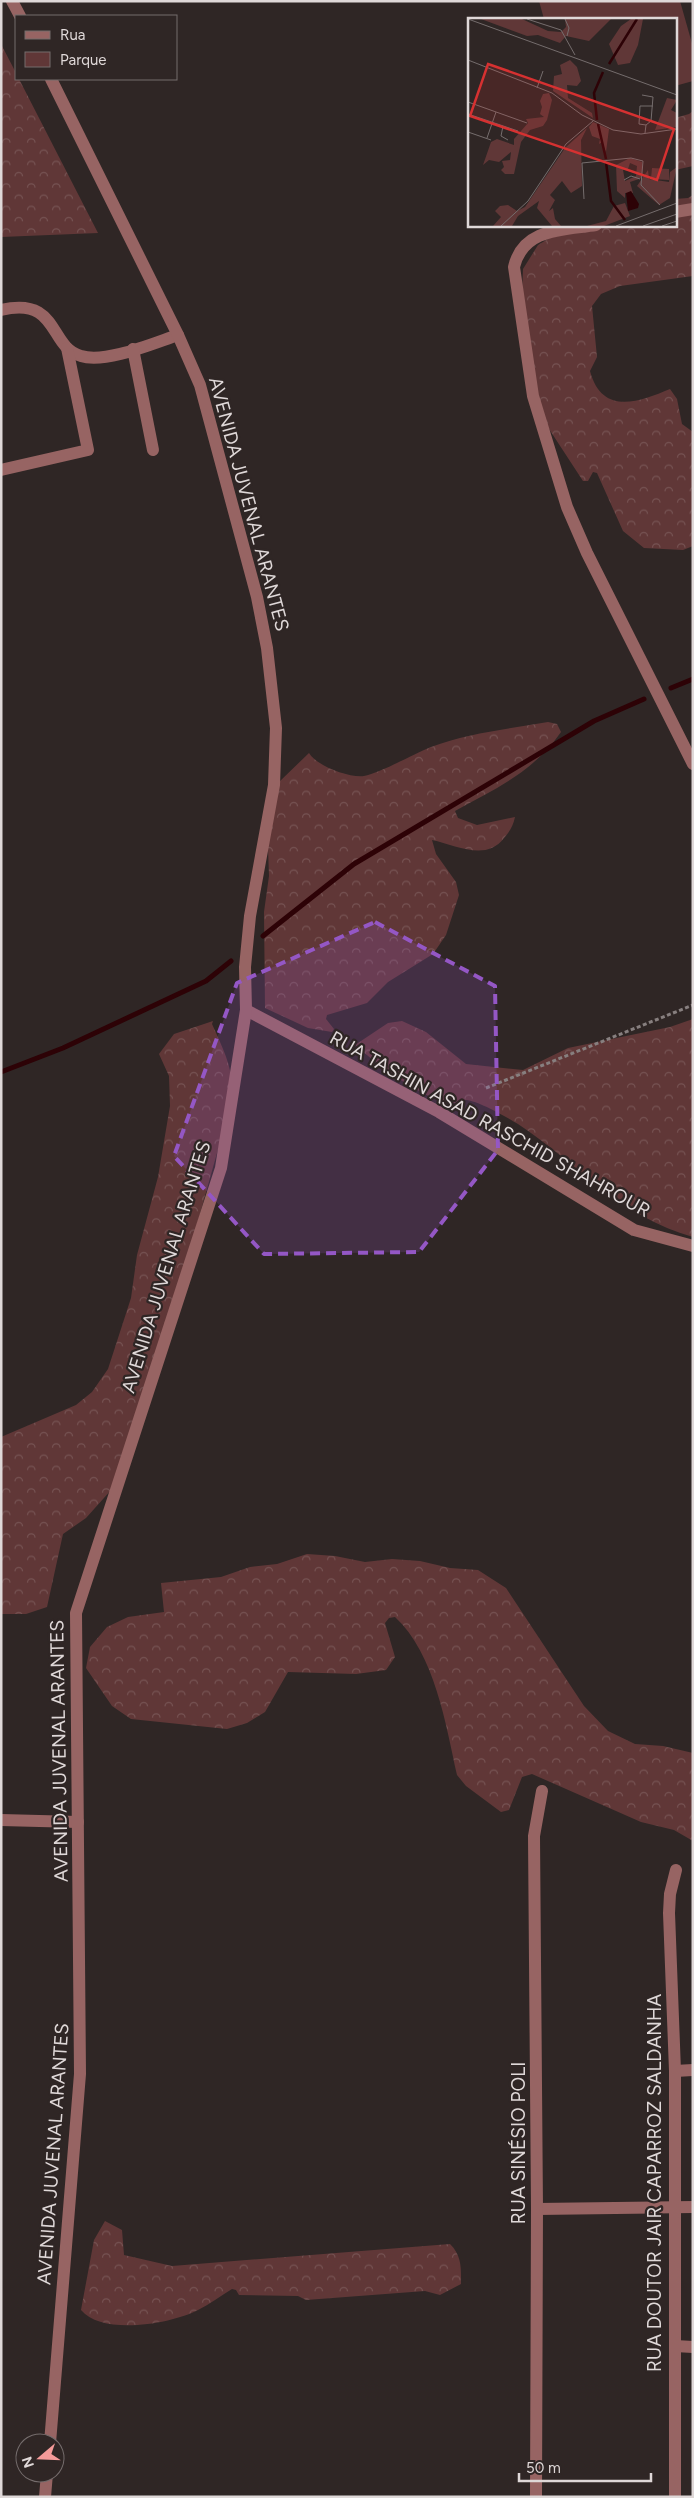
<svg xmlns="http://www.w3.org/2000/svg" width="694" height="2498" font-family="Figtree,sans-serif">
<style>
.green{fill:#603737}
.forest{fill:url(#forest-crowns)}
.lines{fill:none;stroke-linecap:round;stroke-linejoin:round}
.stream{stroke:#2d0206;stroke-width:5}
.path{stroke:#877f7f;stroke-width:3;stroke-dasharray:4 2.5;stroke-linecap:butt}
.minor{stroke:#976463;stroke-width:12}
.marked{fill:#9457c5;fill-opacity:0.2;stroke:#9457c5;stroke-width:4;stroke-dasharray:10 6;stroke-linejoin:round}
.labels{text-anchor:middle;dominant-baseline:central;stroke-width:4.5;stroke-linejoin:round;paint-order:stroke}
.street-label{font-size:19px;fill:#dfd8d8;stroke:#2f2625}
.inset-river{fill:none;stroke:#2d0206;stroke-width:2.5}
.inset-road{fill:none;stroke:#756d6d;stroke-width:1}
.view{fill:#d63131;fill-opacity:0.15;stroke:#d63131;stroke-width:2.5}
.inset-edge{fill:none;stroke:#dfd8d8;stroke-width:2.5}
</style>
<defs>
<pattern id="forest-crowns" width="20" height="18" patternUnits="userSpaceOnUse" patternTransform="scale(1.25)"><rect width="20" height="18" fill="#603737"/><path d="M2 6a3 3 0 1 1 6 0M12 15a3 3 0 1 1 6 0" fill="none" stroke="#765353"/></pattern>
</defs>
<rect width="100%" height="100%" fill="#2f2625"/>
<path class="green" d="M539,1H680L693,47V81L675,86V19H544Z"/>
<g class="forest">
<path d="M1,44L16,73V79H19L98,233L1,237Z"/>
<path d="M693,111V166L675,170V118L689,114Z"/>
<path d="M693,195V276L620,286L601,294L592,306L597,357L590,371C602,416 639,402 670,389L677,399L682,424L693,432V546L683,550L644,548L623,531L597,473L593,472L588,481H583L534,406L522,293L523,269L538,245L571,225H675V199L688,198Z"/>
<path d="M548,722L557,724L561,732C533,772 497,788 455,811L458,818L477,825L515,817C513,826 510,831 504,838C486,862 456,845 432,840L436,854L456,882L459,895L446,935L433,954L388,982L367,1003L327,1015L326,1019L334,1029L332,1032L308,1028L265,1008L264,912L269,876L267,820L278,783L309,753C317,766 349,778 364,776C380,773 414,754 431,747C468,733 509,729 548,722Z"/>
<path d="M693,1019V1237C621,1217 577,1163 518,1124C506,1117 479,1101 466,1100C460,1100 454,1105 448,1103C417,1095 378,1065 355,1045L388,1023L402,1021L426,1032L466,1064L523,1070L568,1048L670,1027Z"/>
<path d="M213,1021L212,1024C224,1051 236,1073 231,1103L145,1410L112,1489L86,1518L63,1534L47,1607L26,1614H1V1437L76,1405L92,1392L108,1369L131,1298L137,1255L158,1177L170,1106L169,1076L159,1054L174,1034Z"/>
<path d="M307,1554L335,1556L365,1562L392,1559L420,1561L450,1568L478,1570L506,1588L584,1706L608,1731L635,1744L663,1746L693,1753V1841L674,1830L641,1822L532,1774L522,1777L509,1810L501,1812L466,1786L457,1775C446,1725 435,1654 395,1617L389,1618L385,1623L395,1657L386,1670L356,1674L288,1672L265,1712L247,1723L227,1729L131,1719L112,1706L86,1668L90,1647L107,1627L128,1617L164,1612L161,1583L221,1577L250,1567L277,1564Z"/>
<path d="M105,2221L122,2230L124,2255L172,2266L450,2244C462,2256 461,2268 461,2284L440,2295L425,2291L306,2300L298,2296L239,2295L236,2290L232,2289C220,2296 210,2304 198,2310C171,2324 102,2336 81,2310L94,2240Z"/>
</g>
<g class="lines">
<g class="stream">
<path d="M671,688L693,679"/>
<path d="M263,936L354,864L594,721L644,699"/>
<path d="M1,1072L63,1048L206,981L231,961"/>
</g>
<path class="path" d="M486,1088L693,1005"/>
<g class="minor">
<path d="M12,1L20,16"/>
<path d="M675,212L693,209"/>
<path d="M596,225C563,230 523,228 514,267L533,396L567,507L587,553L693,764"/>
<path d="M1,310C60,296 48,347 81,356C105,364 154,343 178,335"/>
<path d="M133,349L153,450"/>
<path d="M1,470L88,450L67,348"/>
<path d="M246,1010L439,1112L634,1230L693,1246"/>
<path d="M1,1820L78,1822"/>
<path d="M675,2071L693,2070"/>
<path d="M537,2209L693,2207"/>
<path d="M675,2346L693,2347"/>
<path d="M50,2443L80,2074L76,1613L221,1168L246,1010L245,967L250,916L274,785L276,728L267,648L257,597L200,385L178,335L51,79"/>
<path d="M45,2497L47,2473"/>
<path d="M536,2497L537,2209L534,1836L542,1791"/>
<path d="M675,2497V2071L669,1913L670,1894L676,1870"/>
</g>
</g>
<path class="marked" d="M375,922L495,986L498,1150L419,1252L264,1254L174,1156L237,983Z"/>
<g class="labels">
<g class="street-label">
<text transform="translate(249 504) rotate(75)">AVENIDA JUVENAL ARANTES</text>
<text transform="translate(490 1124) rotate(29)">RUA TASHIN ASAD RASCHID SHAHROUR</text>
<text transform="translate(166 1267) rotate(-73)">AVENIDA JUVENAL ARANTES</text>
<text transform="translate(59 1751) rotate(-91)">AVENIDA JUVENAL ARANTES</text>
<text transform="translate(518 2143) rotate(-90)">RUA SINÉSIO POLI</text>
<text transform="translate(53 2154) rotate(-86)">AVENIDA JUVENAL ARANTES</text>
<text transform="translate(654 2183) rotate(-90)">RUA DOUTOR JAIR CAPARROZ SALDANHA</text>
</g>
</g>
<g transform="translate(468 18)">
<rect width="209" height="209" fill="#2f2625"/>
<path d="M184,150L201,151V162L183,161Z" fill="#603737"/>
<path d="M13,1H54L80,13L93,14L98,9L97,1H143L121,23L98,18L92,25L70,17L59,18ZM163,1H175L170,27L162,45L150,47L141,26L153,8ZM102,42L109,49L113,63L109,68L99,67L100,80L124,95L125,100L85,73L86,58L94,56L92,47ZM81,75L84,82L79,102L75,108L62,112L53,124L46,156H37L33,152L36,149L34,143L42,142L43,134L31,144L21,142L15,147L23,124L29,121L46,127V121L60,105L58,101L76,99L72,96L74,89L72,83L75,76ZM199,80L209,82L203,92L209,95V109L187,112ZM125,104L141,111L138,134L134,124L131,126L132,121L124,118L121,109ZM119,110L113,122L114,168L103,175L94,163L82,177L87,182L81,193L85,190L87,201L93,208H84L69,190L71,183L50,198L44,208H25L33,199L27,193L32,188L40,187L49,193L57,189L97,130ZM162,140L174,144V160L162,164L165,175H157V180L149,173L148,147ZM162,145L169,148L168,158L157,163L155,152L160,151ZM209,149L202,180L191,187L169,168L180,152L181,161L201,164L202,154ZM157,185L162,198L136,208H119L138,203L146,188Z" fill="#603737" fill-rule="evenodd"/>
<path d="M163,173L171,186L170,190L160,193L158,175Z" fill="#2d0206"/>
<path class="inset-river" d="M141,46L169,1M129,102L126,75L135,54M130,106L138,141M138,144L143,183L157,202"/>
<path class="inset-road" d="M0,1L209,77M59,1L93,12L107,37M97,1L101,10L99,18M0,42L84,75L114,97L145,112L173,116L209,111M69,70L75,53M174,77L185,79L183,103L178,107L177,115M0,84L59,105M0,96L50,113M178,107L171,106L172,88H185M35,108L33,118L40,122M0,114L23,122M19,120L28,94M156,162L163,158L172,161M116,181L114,145L163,140L175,143L173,167L192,187M33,208L60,183L98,126L125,103M148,208L209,185M175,208L209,196M194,208L209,203"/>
<path class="view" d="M20,46L206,111L189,162L2,98Z"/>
<rect width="209" height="209" class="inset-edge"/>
</g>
<rect width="694" height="2498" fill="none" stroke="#dfd8d8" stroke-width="5"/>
<rect x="15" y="15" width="162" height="65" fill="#2f2625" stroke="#756d6d"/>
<rect x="25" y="31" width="25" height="8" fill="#976463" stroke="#756d6d"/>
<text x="60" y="40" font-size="15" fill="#dfd8d8">Rua</text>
<rect x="25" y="52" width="25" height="15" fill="#603737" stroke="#756d6d"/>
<text x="60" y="65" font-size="15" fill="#dfd8d8">Parque</text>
<g transform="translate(40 2458) rotate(251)"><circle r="24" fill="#2f2625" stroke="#756d6d"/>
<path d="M0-4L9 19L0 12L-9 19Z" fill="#f59b9a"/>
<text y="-8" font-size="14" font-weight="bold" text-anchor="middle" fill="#dfd8d8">N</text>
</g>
<path d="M519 2473v8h132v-8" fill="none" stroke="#dfd8d8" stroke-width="2.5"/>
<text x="526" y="2473" font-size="15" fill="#dfd8d8" stroke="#2f2625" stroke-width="4" paint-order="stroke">50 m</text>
</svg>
